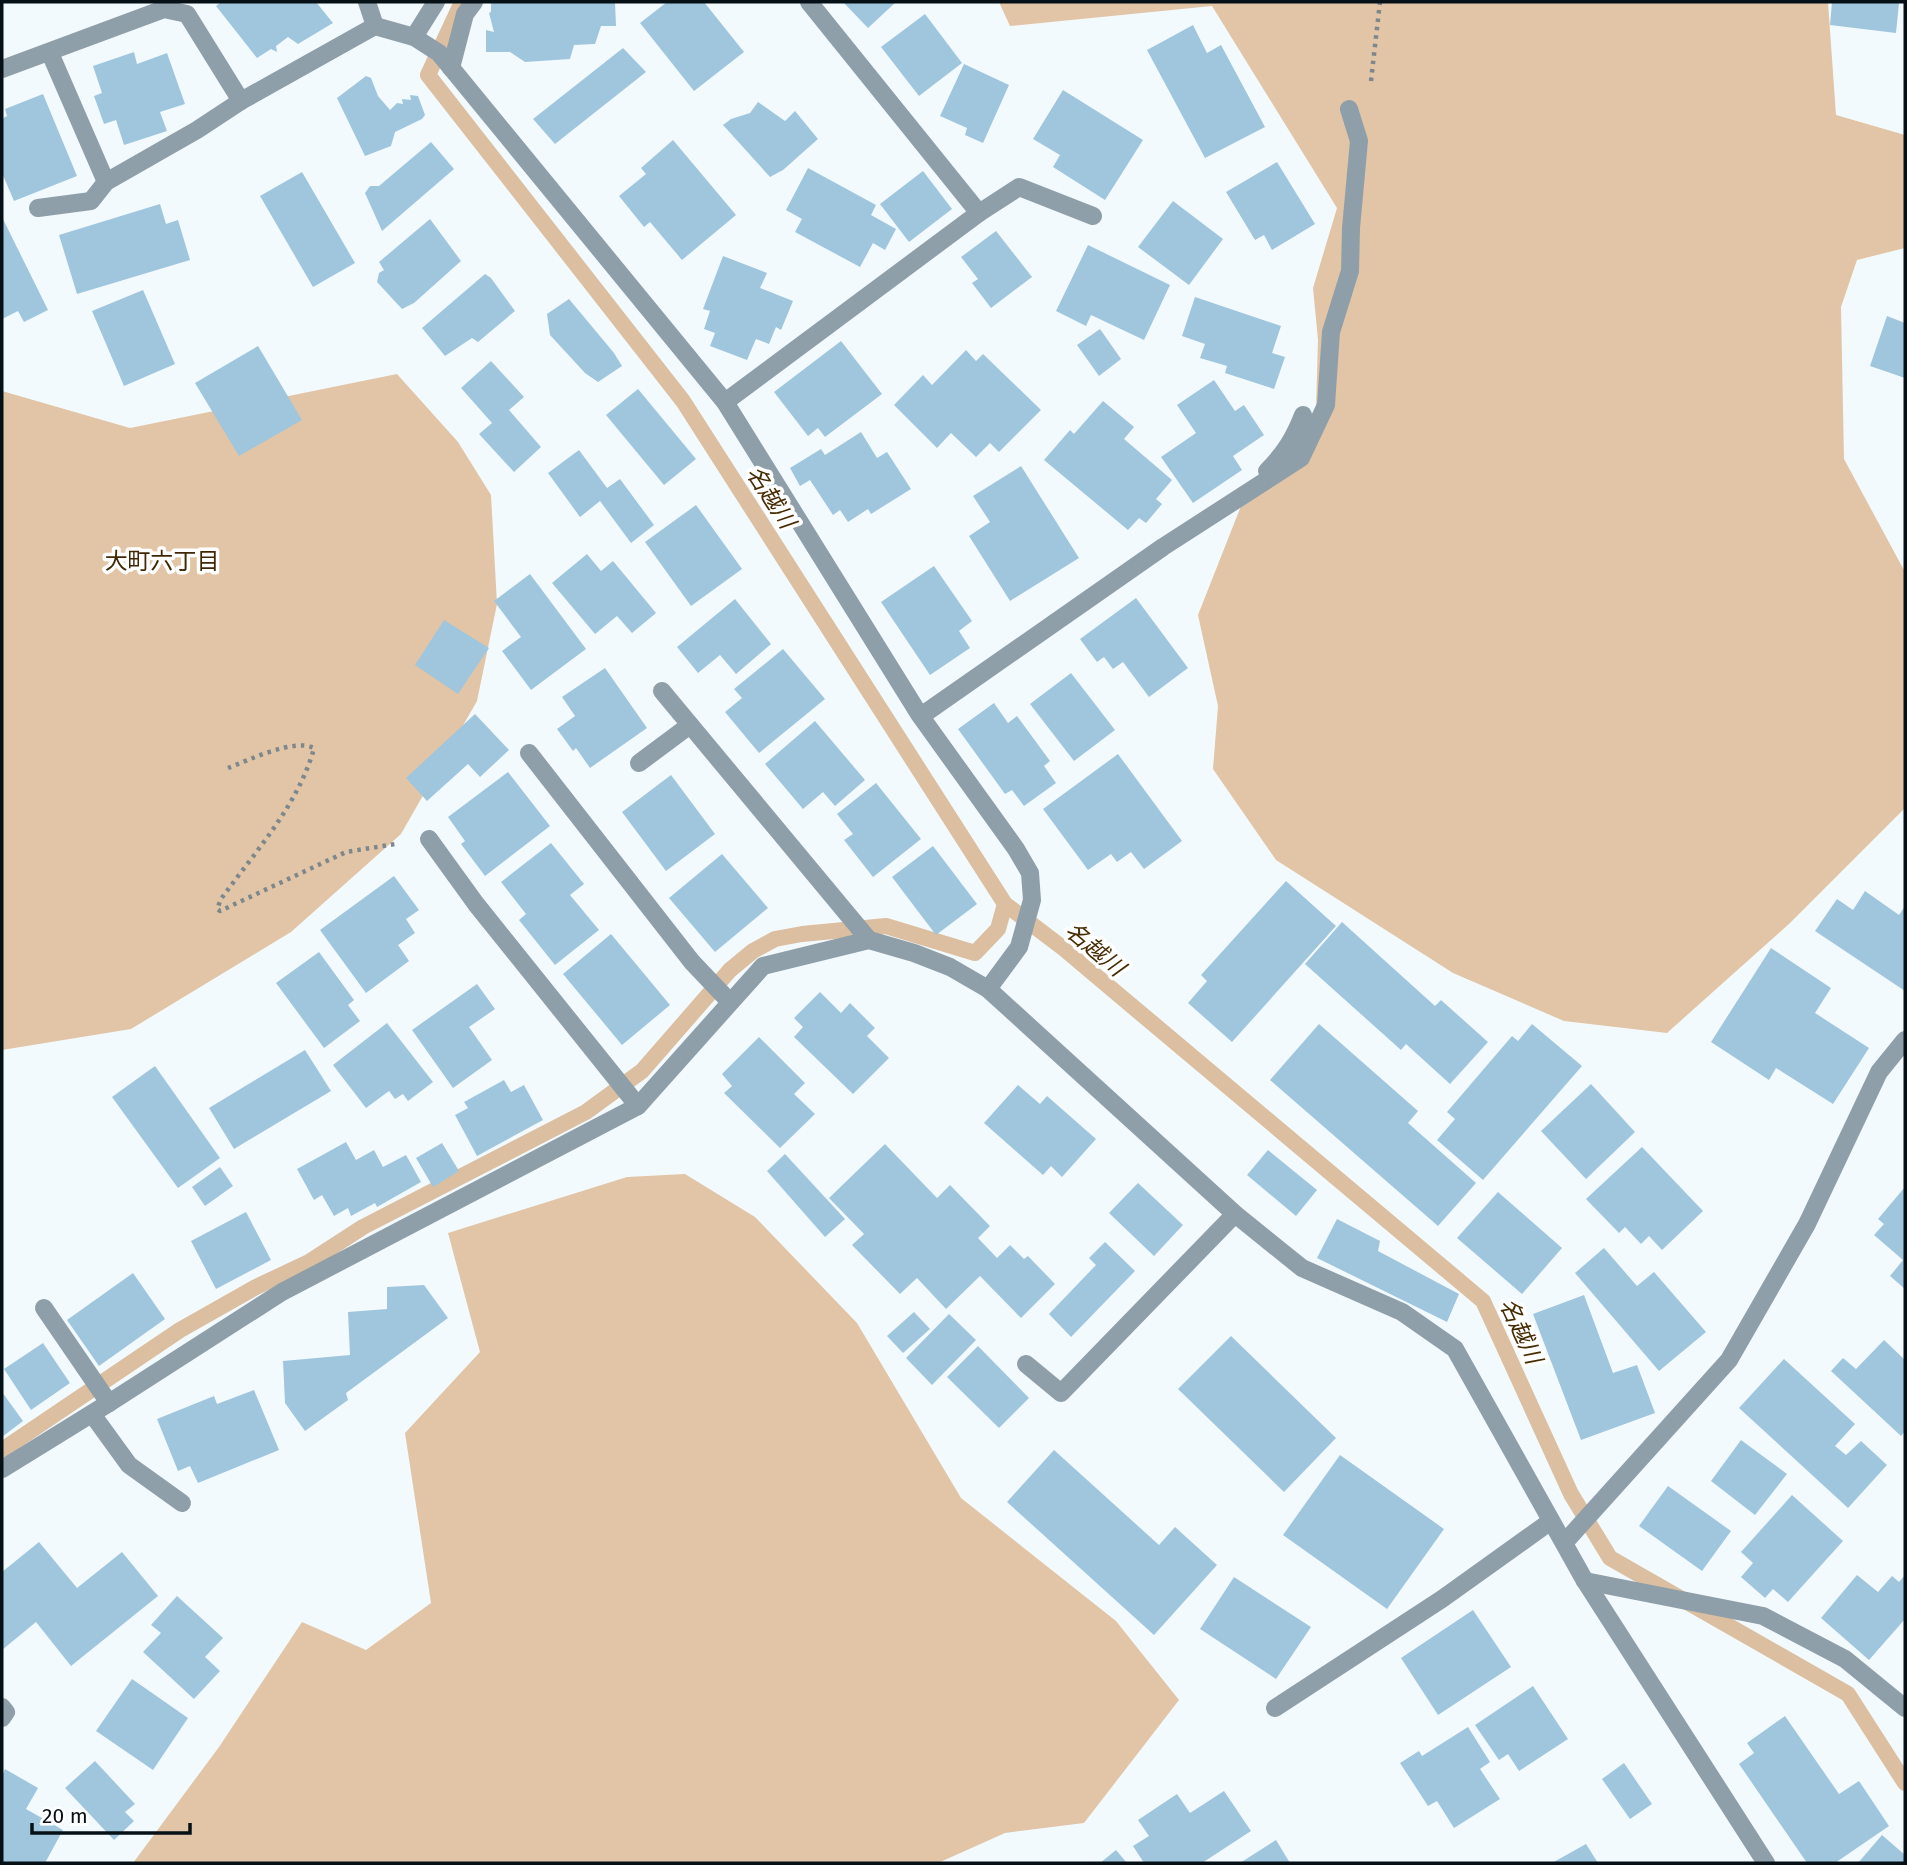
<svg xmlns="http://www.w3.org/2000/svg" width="1907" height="1865" font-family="'Fira Sans','Noto Sans JP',sans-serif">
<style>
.forest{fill:#e1c5a6}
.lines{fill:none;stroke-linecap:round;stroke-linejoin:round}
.stream{stroke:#dbbfa0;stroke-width:16}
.building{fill:#a0c6dd}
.path{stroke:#7e878c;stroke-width:4.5;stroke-dasharray:3.5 5;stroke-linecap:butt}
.minor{stroke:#8f9fa9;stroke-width:18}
.labels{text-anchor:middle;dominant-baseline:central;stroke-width:7;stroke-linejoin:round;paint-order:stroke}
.water-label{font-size:23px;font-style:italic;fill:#472b03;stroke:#fff}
.neighbourhood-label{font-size:23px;fill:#402705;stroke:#fff}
</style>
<rect width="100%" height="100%" fill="#f3fafe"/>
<g class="forest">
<path d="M999,2H1828L1836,115L1905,135V248L1857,260L1841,307L1844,459L1905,572V808L1790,923L1667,1033L1564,1021L1453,973L1276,860L1213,769L1218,706L1198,615L1241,506L1315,442L1318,340L1313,288L1337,208L1212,6L1010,26Z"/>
<path d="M397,374L458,442L491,495L497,604L477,701L401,834L291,932L131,1029L2,1050V391L130,428Z"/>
<path d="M685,1174L755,1217L857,1323L961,1498L1116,1621L1179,1700L1084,1823L1005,1833L938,1863H133L219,1747L302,1622L366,1650L431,1603L405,1433L480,1352L448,1233L627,1177Z"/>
</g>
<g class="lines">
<g class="stream">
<path d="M462,2L428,75L683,401L1005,904L1063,948L1483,1301L1571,1494L1610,1558L1848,1694L1905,1783"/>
<path d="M2,1450L180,1330L256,1287L309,1262L363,1227L586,1112L642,1071L730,970L753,951L775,939L802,934L886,926L975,953L998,929L1005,904"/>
</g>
</g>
<g class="building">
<path d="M221,2H316L333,23L298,44L288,37L276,46L277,52L271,49L257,58L216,6Z"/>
<path d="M491,2H615L616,26H601L595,44L574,45L570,59L525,62L510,52H486V30L494,32L489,13L491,12Z"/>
<path d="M667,2H704L744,52L694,91L640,23Z"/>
<path d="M843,2H896L868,28Z"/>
<path d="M1832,2L1899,3L1896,33L1830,25Z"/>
<path d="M925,14L962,63L919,96L881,47Z"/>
<path d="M1193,25L1207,53L1221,45L1265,127L1205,158L1147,50Z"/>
<path d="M623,48L646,72L555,144L533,119Z"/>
<path d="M134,52L137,64L167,53L185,104L160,112L167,131L124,145L116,120L104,124L94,96L102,93L93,66Z"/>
<path d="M964,64L1009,85L983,143L965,135L967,128L940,116Z"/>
<path d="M366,76L371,78L378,96L390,110L397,103L403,104L402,99L411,100L410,95L418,96L425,115L422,119L395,132L391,146L365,156L337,98Z"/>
<path d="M1063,90L1143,140L1105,200L1053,167L1060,155L1033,139Z"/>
<path d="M43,94L77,176L14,201L2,173V119L7,116L5,109Z"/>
<path d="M758,102L785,121L795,111L818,139L783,170L770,177L723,125L731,119L750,113Z"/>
<path d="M673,140L736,215L682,260L650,222L644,227L619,196L646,174L641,168Z"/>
<path d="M431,142L454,169L382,231L365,193L370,186H379Z"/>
<path d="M1277,162L1315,224L1272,250L1264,235L1255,240L1226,192Z"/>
<path d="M808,168L876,205L871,215L896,229L885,250L873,243L860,267L795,232L802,219L786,210Z"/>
<path d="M923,171L952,209L909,242L880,204Z"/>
<path d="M302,172L355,263L313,287L260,196Z"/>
<path d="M1173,201L1223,239L1189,285L1138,247Z"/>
<path d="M160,204L166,224L178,220L190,260L77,294L59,235Z"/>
<path d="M2,217L48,310L24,322L18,311L2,319Z"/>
<path d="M430,219L461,261L414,303L402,309L377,282L379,273L384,270L379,262Z"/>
<path d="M996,231L1032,277L991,308L972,283L978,279L961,257Z"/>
<path d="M1088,245L1170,285L1144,340L1091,315L1086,326L1056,311Z"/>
<path d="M723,256L767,273L760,288L793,301L781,330L776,327L769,344L756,339L747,360L710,346L715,333L704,329L710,311L703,309Z"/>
<path d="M485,274L491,278L515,311L478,342L472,338L445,356L422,328Z"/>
<path d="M143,290L175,364L124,386L92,311Z"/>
<path d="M1195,297L1281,326L1272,353L1285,357L1274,389L1225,373L1227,366L1200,358L1205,344L1182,336Z"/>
<path d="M569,299L614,353L622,366L598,382L585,373L550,335L547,314Z"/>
<path d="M1887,316L1905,323V378L1870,366Z"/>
<path d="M1100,329L1121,359L1099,376L1077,345Z"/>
<path d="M841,341L882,394L825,437L818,428L808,436L774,392Z"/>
<path d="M258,346L302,420L239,456L195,383Z"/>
<path d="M966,350L976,361L983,354L1041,410L999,452L990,443L976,457L951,433L937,448L894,405L923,375L932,385Z"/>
<path d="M491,361L524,397L509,410L541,447L514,472L479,434L492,423L461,388Z"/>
<path d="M1214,380L1235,411L1244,405L1264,435L1233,456L1242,470L1193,503L1161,457L1196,433L1177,405Z"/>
<path d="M638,389L696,459L664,485L606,415Z"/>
<path d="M1103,401L1134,427L1124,439L1172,480L1156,499L1162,504L1146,523L1139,518L1128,530L1044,460L1070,430L1074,434Z"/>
<path d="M861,432L877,458L887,452L911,489L871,514L868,509L848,522L840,510L833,515L810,480L800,486L790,468L821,449L825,455Z"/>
<path d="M579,450L607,488L620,479L654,525L631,543L600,501L580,517L548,473Z"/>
<path d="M1021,466L1079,558L1010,601L969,536L990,522L973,496Z"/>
<path d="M696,505L742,569L691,606L645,542Z"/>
<path d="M587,554L601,571L613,561L656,613L632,633L617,616L595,634L552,583Z"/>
<path d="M934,566L972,621L959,631L970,648L930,675L881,602Z"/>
<path d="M530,574L586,649L531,690L502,651L521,637L494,601Z"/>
<path d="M1136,598L1188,668L1149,697L1123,662L1113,669L1104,657L1097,662L1080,639Z"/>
<path d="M735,599L771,644L736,674L720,655L698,673L677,647Z"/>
<path d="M444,620L489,648L458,694L415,665Z"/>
<path d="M783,649L825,699L759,753L725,712L742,698L734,689Z"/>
<path d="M605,668L647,728L590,768L576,748L573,751L557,729L575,716L562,697Z"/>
<path d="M1071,673L1115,730L1074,761L1030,704Z"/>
<path d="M994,703L1008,723L1017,716L1050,761L1044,766L1056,783L1024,806L1012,790L1005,794L958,729Z"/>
<path d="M475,714L509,750L480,777L468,764L427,801L406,778Z"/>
<path d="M815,721L865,780L835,806L823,792L803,809L765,764Z"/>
<path d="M1118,754L1182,841L1144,869L1131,852L1117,862L1111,854L1088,870L1043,809Z"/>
<path d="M508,772L550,826L485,876L461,844L465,841L448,817Z"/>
<path d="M671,775L715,834L666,871L622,812Z"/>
<path d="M876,783L921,839L873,877L844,840L853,834L837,814Z"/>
<path d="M551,843L584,884L570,895L599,930L555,965L519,920L526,914L501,882Z"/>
<path d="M933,846L977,904L936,935L892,877Z"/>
<path d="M722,854L768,908L715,952L669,898Z"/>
<path d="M394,876L419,910L406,919L415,933L398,945L409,961L366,993L320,930Z"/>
<path d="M1286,881L1336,926L1232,1042L1188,1003L1207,981L1201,975Z"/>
<path d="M1865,891L1899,915L1905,906V991L1815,931L1837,899L1853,910Z"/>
<path d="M1342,922L1435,1006L1441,1000L1488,1042L1450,1084L1406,1044L1401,1050L1305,964Z"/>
<path d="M611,934L670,1005L622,1045L563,974Z"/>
<path d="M1771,948L1831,988L1815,1013L1869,1048L1833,1104L1776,1068L1769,1080L1711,1042Z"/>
<path d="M319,952L354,1000L348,1005L360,1021L324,1048L276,983Z"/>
<path d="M477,984L495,1009L469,1027L492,1060L453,1088L412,1030Z"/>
<path d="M820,992L841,1013L850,1003L875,1028L867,1036L889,1058L853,1094L794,1037L803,1027L794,1018Z"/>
<path d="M387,1023L433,1082L408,1101L403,1094L395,1099L389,1091L366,1108L333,1065Z"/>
<path d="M1319,1024L1418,1111L1408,1123L1476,1183L1438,1226L1270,1080Z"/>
<path d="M1532,1024L1582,1066L1483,1180L1437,1140L1455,1119L1447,1112L1512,1036L1518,1041Z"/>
<path d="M759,1037L805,1083L794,1094L815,1114L780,1148L724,1093L732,1086L722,1074Z"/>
<path d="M305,1050L331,1091L234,1149L209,1108Z"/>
<path d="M155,1066L220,1158L178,1188L112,1097Z"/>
<path d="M504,1080L511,1092L524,1085L543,1120L477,1156L455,1115L468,1108L464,1102Z"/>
<path d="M1591,1084L1635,1132L1586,1179L1541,1131Z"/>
<path d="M1018,1085L1040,1104L1047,1096L1096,1139L1062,1177L1051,1166L1043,1175L984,1123Z"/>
<path d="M346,1142L356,1160L374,1150L383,1167L406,1155L421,1182L377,1207L375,1203L351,1216L348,1208L334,1216L322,1195L314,1200L297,1169Z"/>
<path d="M442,1143L459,1171L433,1187L416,1158Z"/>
<path d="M885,1144L937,1198L950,1185L988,1224L990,1226L978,1238L997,1258L1010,1245L1024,1259L1028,1256L1055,1284L1021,1318L980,1276L946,1309L917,1278L900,1294L852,1245L864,1234L829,1198Z"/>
<path d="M1642,1147L1703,1211L1662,1250L1649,1236L1641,1244L1625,1227L1619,1233L1586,1199Z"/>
<path d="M1268,1150L1317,1190L1296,1216L1247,1175Z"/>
<path d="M785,1154L845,1219L825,1237L767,1171Z"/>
<path d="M220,1167L233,1186L205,1206L192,1187Z"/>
<path d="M1138,1183L1183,1225L1154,1256L1109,1213Z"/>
<path d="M1905,1187V1289L1890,1276L1903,1260L1874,1235L1884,1224L1878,1219Z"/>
<path d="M1498,1192L1562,1248L1522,1294L1457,1238Z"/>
<path d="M246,1212L271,1260L216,1289L191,1241Z"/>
<path d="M1337,1219L1380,1241L1378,1251L1459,1294L1447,1322L1317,1258Z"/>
<path d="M1105,1242L1135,1271L1071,1337L1049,1314L1096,1265L1089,1258Z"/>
<path d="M1604,1248L1637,1286L1654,1272L1706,1332L1659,1371L1575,1273Z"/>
<path d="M133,1273L165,1319L99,1366L67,1320Z"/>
<path d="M424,1285L448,1318L346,1393L348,1400L305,1431L285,1403L283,1361L350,1355L348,1312L387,1309V1287Z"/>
<path d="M1584,1295L1613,1373L1637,1365L1655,1413L1581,1440L1533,1314Z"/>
<path d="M914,1312L930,1329L903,1353L887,1336Z"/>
<path d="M949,1314L976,1340L932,1385L906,1358Z"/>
<path d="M1231,1336L1336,1438L1284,1492L1178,1389Z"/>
<path d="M1884,1340L1905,1360V1431L1901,1436L1831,1371L1843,1358L1856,1369Z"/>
<path d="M43,1343L70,1383L31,1410L4,1369Z"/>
<path d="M978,1346L1029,1398L999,1428L947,1377Z"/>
<path d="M1784,1359L1855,1424L1835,1446L1846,1455L1861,1441L1887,1465L1848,1508L1739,1408Z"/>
<path d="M254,1390L279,1450L198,1483L190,1466L178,1471L157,1419L214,1396L217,1404Z"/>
<path d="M2,1392L23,1421L2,1437Z"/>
<path d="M1741,1440L1787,1474L1755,1515L1711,1481Z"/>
<path d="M1054,1450L1159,1545L1175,1527L1217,1565L1154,1635L1007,1502Z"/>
<path d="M1340,1455L1444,1529L1387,1609L1283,1535Z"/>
<path d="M1668,1486L1731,1531L1702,1571L1639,1526Z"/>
<path d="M1792,1495L1843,1541L1788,1602L1773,1589L1765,1598L1741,1577L1753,1563L1741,1552Z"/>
<path d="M39,1542L77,1588L122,1552L158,1596L71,1666L36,1622L2,1650V1572Z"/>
<path d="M1857,1575L1878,1592L1892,1576L1899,1582L1905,1575V1619L1869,1660L1821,1618Z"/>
<path d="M1234,1577L1311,1627L1276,1679L1200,1629Z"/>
<path d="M177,1596L223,1638L205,1657L220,1671L194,1699L143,1652L161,1633L151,1625Z"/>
<path d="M1473,1610L1511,1667L1438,1715L1401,1658Z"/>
<path d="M132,1679L188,1718L153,1770L96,1731Z"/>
<path d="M1533,1686L1568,1739L1519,1771L1508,1754L1499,1760L1475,1725Z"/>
<path d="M1785,1716L1839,1794L1859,1781L1889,1826L1835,1863H1807L1739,1764L1754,1753L1747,1743Z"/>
<path d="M1468,1727L1490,1762L1480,1769L1500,1799L1454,1828L1437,1801L1428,1806L1400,1763L1419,1751L1422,1756Z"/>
<path d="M95,1761L135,1804L125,1812L134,1821L114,1840L65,1788Z"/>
<path d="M1624,1763L1652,1804L1630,1819L1602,1779Z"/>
<path d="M5,1769L38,1788L26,1809L63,1830L45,1863H2V1776Z"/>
<path d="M1224,1791L1251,1831L1202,1863H1144L1133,1846L1149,1836L1138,1820L1177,1794L1190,1813Z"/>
<path d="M1882,1835L1905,1855V1863H1858Z"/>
<path d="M1276,1840L1290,1863H1240Z"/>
<path d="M1586,1844L1598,1863H1552Z"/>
<path d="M1116,1850L1127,1863H1100Z"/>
</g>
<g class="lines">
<g class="path">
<path d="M1371,81L1380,2"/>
<path d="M228,768C249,760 294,738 314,748C299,804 255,852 221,899L217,909L220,911L346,852L395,844"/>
</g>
<g class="minor">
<path d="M367,2L375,26L414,37L439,53L725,402L919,714L1016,849L1030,873L1032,900L1019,947L988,989"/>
<path d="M414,37L436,2"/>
<path d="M50,53L106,182"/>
<path d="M451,68L465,14L474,2"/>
<path d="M2,69L164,9L187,14L241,101"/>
<path d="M38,208L91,201L106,182L197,130L241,101L375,26"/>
<path d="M979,213L1019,187L1093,216"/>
<path d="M725,402L979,213L809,2"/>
<path d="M1267,471C1285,453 1294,438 1303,415"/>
<path d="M662,691L869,940"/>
<path d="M921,716L1163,547L1301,458L1326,405L1331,332L1350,271L1351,228L1359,141L1349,109"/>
<path d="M529,753L692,962L730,1002"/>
<path d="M639,763L690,725"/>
<path d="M429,839L476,904L638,1106"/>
<path d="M44,1308L109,1403"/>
<path d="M1026,1364L1061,1393L1235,1214"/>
<path d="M92,1414L129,1465L182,1503"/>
<path d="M2,1469L109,1403L282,1292L638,1106L763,966L869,940L914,953L950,967L988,989L1235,1214L1302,1268L1402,1312L1455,1349L1585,1581L1766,1863"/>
<path d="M1565,1542L1729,1360L1807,1224L1879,1072L1905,1040"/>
<path d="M1585,1581L1763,1616L1845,1659L1905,1708"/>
<path d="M2,1707L6,1712L2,1718"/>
<path d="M1275,1708L1442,1599L1551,1521"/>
</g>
</g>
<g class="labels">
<g class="water-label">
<text transform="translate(771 497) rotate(57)">名越川</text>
<text transform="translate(1095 949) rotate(40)">名越川</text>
<text transform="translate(1521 1331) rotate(65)">名越川</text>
</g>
<g class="neighbourhood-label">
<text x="162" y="561">大町六丁目</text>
</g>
</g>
<rect width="1907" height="1865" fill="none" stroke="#061017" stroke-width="7"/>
<path d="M32 1823v10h158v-10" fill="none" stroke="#061017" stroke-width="3.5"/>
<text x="42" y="1823" font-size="21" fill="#061017" stroke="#ffffff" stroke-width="5" paint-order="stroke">20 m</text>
</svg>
